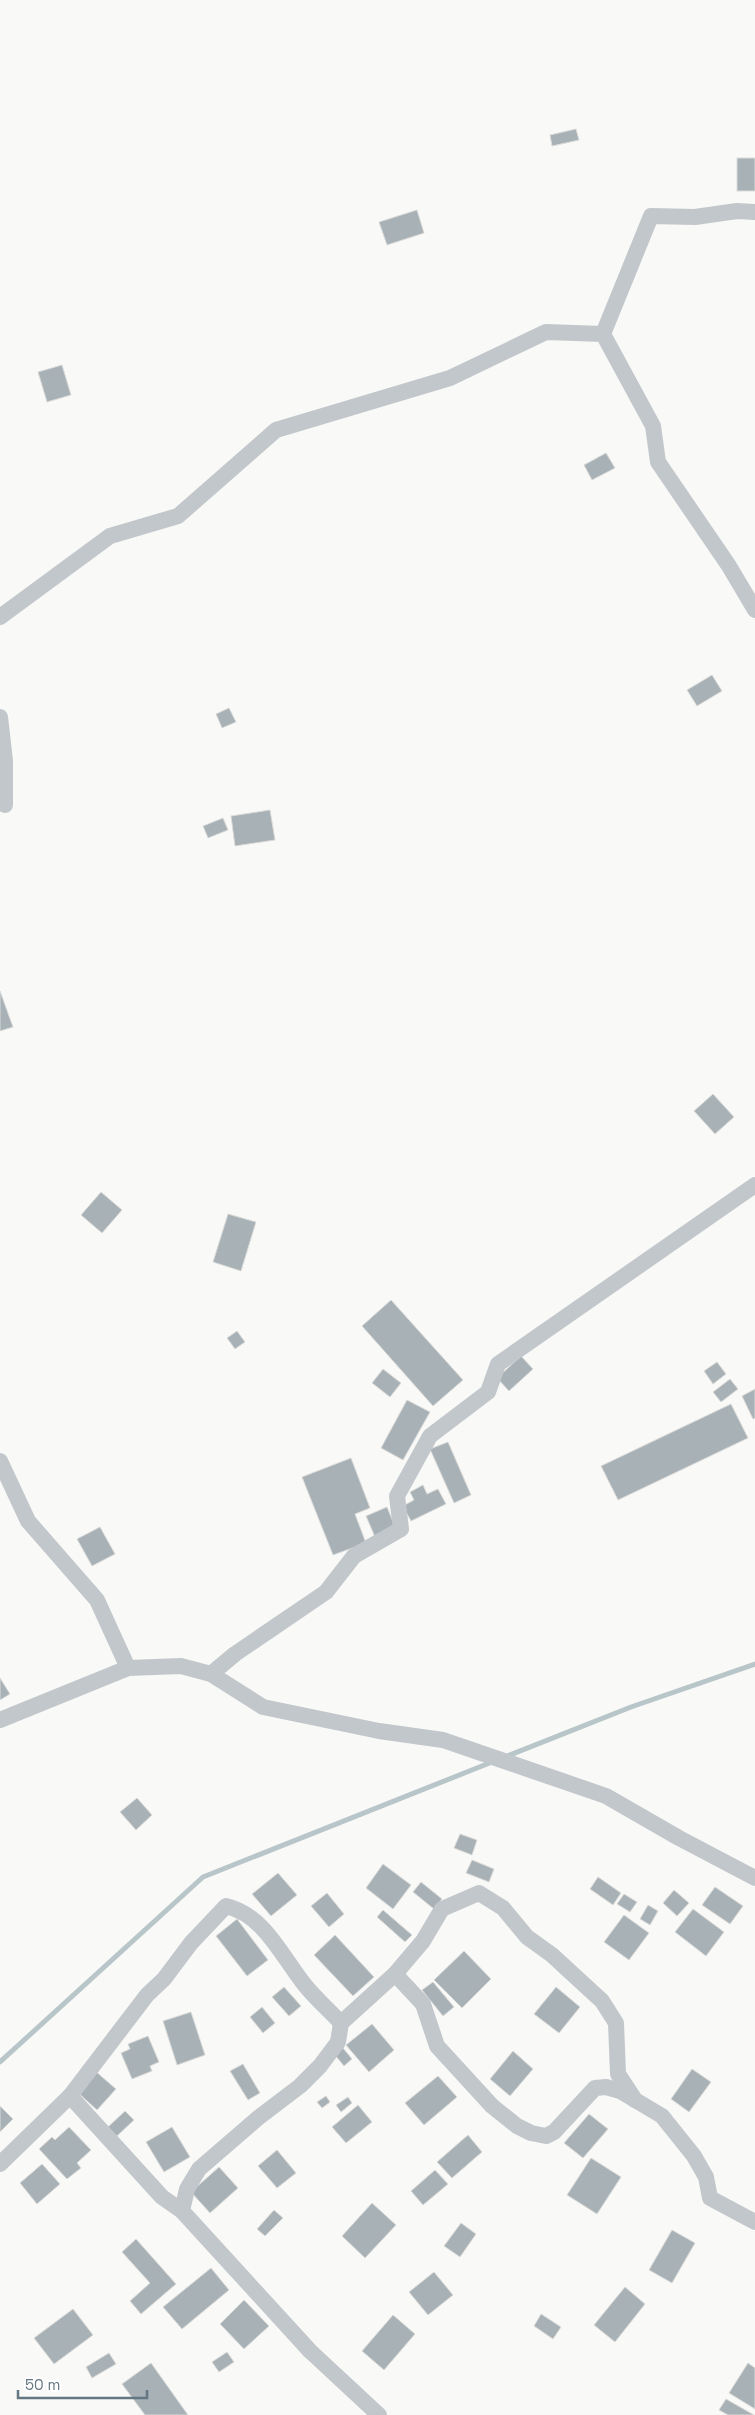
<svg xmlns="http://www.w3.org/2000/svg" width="755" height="2415" font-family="'Space Grotesk',sans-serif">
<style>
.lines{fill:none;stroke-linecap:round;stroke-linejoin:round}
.stream{stroke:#b8c6c9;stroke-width:5}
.building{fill:#a7b1b6;stroke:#dbdbd9}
.minor{stroke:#c2c7cb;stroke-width:16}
</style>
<rect width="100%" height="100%" fill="#f9f9f7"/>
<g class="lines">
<g class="stream">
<path d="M505,1757L631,1707L755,1664"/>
<path d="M0,2062L203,1877L492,1762"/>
</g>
</g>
<g class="building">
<path d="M576,129L579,140L552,146L550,135Z"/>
<rect x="737" y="158" width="18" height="33"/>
<path d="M417,210L424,233L387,245L379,222Z"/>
<path d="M62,365L71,395L47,402L38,372Z"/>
<path d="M606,453L615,468L592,480L584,465Z"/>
<path d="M712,675L722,691L697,706L687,690Z"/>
<path d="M229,708L236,722L222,728L216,714Z"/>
<path d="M270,810L275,840L235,846L231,816Z"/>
<path d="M223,818L228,830L208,838L203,826Z"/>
<path d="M0,991L13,1027L0,1031Z"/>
<path d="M713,1094L734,1117L715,1134L694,1111Z"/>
<path d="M101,1192L122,1210L102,1233L81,1215Z"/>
<path d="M228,1214L256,1222L241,1271L213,1262Z"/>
<path d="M391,1300L463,1380L433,1406L362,1326Z"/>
<path d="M237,1331L245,1342L235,1349L227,1338Z"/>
<path d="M521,1356L533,1369L509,1391L497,1378Z"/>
<path d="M717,1362L726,1374L713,1384L704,1371Z"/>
<path d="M383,1369L401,1383L390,1397L372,1383Z"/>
<path d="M730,1379L738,1389L721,1402L713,1392Z"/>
<path d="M755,1389V1418L753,1419L742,1396Z"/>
<path d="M407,1400L430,1412L403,1460L381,1448Z"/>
<path d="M731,1404L748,1438L618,1500L601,1466Z"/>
<path d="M448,1442L471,1495L454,1503L430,1449Z"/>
<path d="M351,1458L370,1508L355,1514L366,1543L333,1555L302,1477Z"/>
<path d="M423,1485L427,1494L438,1489L446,1504L411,1521L403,1506L414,1500L410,1492Z"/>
<path d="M387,1507L396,1529L375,1537L366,1516Z"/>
<path d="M100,1527L115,1554L92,1566L77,1539Z"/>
<path d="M0,1678L10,1694L0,1700Z"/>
<path d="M137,1798L152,1815L136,1830L120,1812Z"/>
<path d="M460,1834L477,1840L472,1855L454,1848Z"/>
<path d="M472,1860L494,1869L489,1882L466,1873Z"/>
<path d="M383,1864L411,1885L393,1909L366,1888Z"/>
<path d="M278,1873L297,1895L271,1916L252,1894Z"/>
<path d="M598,1877L621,1893L613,1905L590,1889Z"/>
<path d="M421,1882L442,1899L434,1909L413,1892Z"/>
<path d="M715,1887L743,1906L730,1924L702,1905Z"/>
<path d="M674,1890L689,1903L677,1916L663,1903Z"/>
<path d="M327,1893L344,1914L329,1927L311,1906Z"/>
<path d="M624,1894L637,1902L630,1912L617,1904Z"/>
<path d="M648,1905L658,1911L650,1925L640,1919Z"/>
<path d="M693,1909L724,1932L706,1956L675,1932Z"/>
<path d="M383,1910L412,1935L405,1942L377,1917Z"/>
<path d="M624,1915L649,1933L629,1960L604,1942Z"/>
<path d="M237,1919L268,1960L247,1976L216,1936Z"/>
<path d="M335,1935L374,1977L353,1996L314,1955Z"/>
<path d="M464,1951L491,1979L462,2008L434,1980Z"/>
<path d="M433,1982L454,2007L443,2016L422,1990Z"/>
<path d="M284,1987L301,2006L289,2016L272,1997Z"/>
<path d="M556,1987L580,2007L559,2033L534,2014Z"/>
<path d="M262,2007L275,2023L263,2033L250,2017Z"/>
<path d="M191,2012L205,2055L177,2065L163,2021Z"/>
<path d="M372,2024L394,2050L369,2072L346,2045Z"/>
<path d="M148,2036L159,2062L150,2066L152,2071L132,2079L121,2053L130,2049L128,2044Z"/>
<path d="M343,2048L352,2059L344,2066L335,2055Z"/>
<path d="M513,2051L533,2069L510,2096L490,2079Z"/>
<path d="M243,2064L260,2093L248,2100L230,2071Z"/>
<path d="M692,2069L711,2082L689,2112L671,2099Z"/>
<path d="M94,2070L116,2089L97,2110L75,2090Z"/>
<path d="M438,2076L457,2097L424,2125L405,2103Z"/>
<path d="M326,2096L330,2102L322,2108L317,2102Z"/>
<path d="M348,2097L352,2103L341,2112L336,2105Z"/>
<path d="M358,2105L372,2122L346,2143L332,2127Z"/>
<path d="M0,2106L13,2119L0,2132Z"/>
<path d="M125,2111L134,2120L117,2136L108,2127Z"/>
<path d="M589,2114L608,2129L583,2158L564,2143Z"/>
<path d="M69,2127L91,2150L77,2163L81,2168L67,2179L39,2149L52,2137L55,2140Z"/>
<path d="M172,2127L190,2157L164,2172L146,2142Z"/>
<path d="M468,2135L482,2152L452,2178L437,2162Z"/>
<path d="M277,2150L296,2173L277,2188L258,2166Z"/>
<path d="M591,2158L621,2177L597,2214L567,2195Z"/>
<path d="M42,2164L60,2184L37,2204L20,2183Z"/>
<path d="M219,2167L238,2188L210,2213L191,2192Z"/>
<path d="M435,2170L448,2184L423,2205L411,2191Z"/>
<path d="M372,2203L396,2225L365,2258L342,2236Z"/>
<path d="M274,2210L283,2218L265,2236L257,2229Z"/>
<path d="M461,2223L476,2234L460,2257L444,2246Z"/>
<path d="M672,2230L695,2243L672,2283L649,2270Z"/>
<path d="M136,2239L176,2284L141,2314L130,2301L150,2283L122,2252Z"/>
<path d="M211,2268L229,2290L182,2329L163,2307Z"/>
<path d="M434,2272L453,2295L428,2315L409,2292Z"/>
<path d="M625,2287L645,2304L615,2342L594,2325Z"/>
<path d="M244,2300L269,2326L244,2349L220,2324Z"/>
<path d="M73,2309L93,2335L54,2364L34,2338Z"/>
<path d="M541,2314L561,2327L553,2339L534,2326Z"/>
<path d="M393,2315L415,2334L384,2370L362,2351Z"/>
<path d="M227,2352L234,2362L219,2372L212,2362Z"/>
<path d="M109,2353L116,2364L92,2378L86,2367Z"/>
<path d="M151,2363L188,2415H145L122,2384Z"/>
<path d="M748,2363L755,2368V2409L729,2393Z"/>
<path d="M726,2399L754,2415H728L719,2410Z"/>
</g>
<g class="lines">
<g class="minor">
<path d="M603,334L651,216L695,217L737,211L755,212"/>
<path d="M0,617L110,536L178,516L276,430L450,378L546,332L603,334L653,426L658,462L729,566L755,610"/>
<path d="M0,717L5,761V805"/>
<path d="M0,1461L28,1521L97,1600L128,1668"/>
<path d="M211,1674L235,1654L326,1592L354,1556L401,1529L397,1496L430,1436L488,1392L498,1364L755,1185"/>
<path d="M0,1720L128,1668L181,1666L211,1674L263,1707L379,1731L443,1740L606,1796L679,1838L755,1878"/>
<path d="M395,1974L423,2004L437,2046L492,2106L517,2126L531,2133L546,2136L554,2132L595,2088L606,2087L620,2091L662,2116L694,2156L706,2177L710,2198L755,2222"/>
<path d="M70,2096L162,2197L182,2211L310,2351L379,2415"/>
<path d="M0,2164L70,2096L147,1995L164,1979L191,1943L226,1906C264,1915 281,1955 304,1984C315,1998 329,2010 341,2023"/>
<path d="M182,2211L187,2189L199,2169L258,2118L300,2086L320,2066L338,2042L341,2023L395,1974L423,1941L442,1909L479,1893L503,1908L527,1937L552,1955L602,2001L616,2023L618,2074L635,2100"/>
</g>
</g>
<path d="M18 2390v8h129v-8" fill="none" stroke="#647782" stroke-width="2.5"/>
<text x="25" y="2390" font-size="15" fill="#647782" stroke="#ffffff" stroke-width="4" paint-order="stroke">50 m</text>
</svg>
